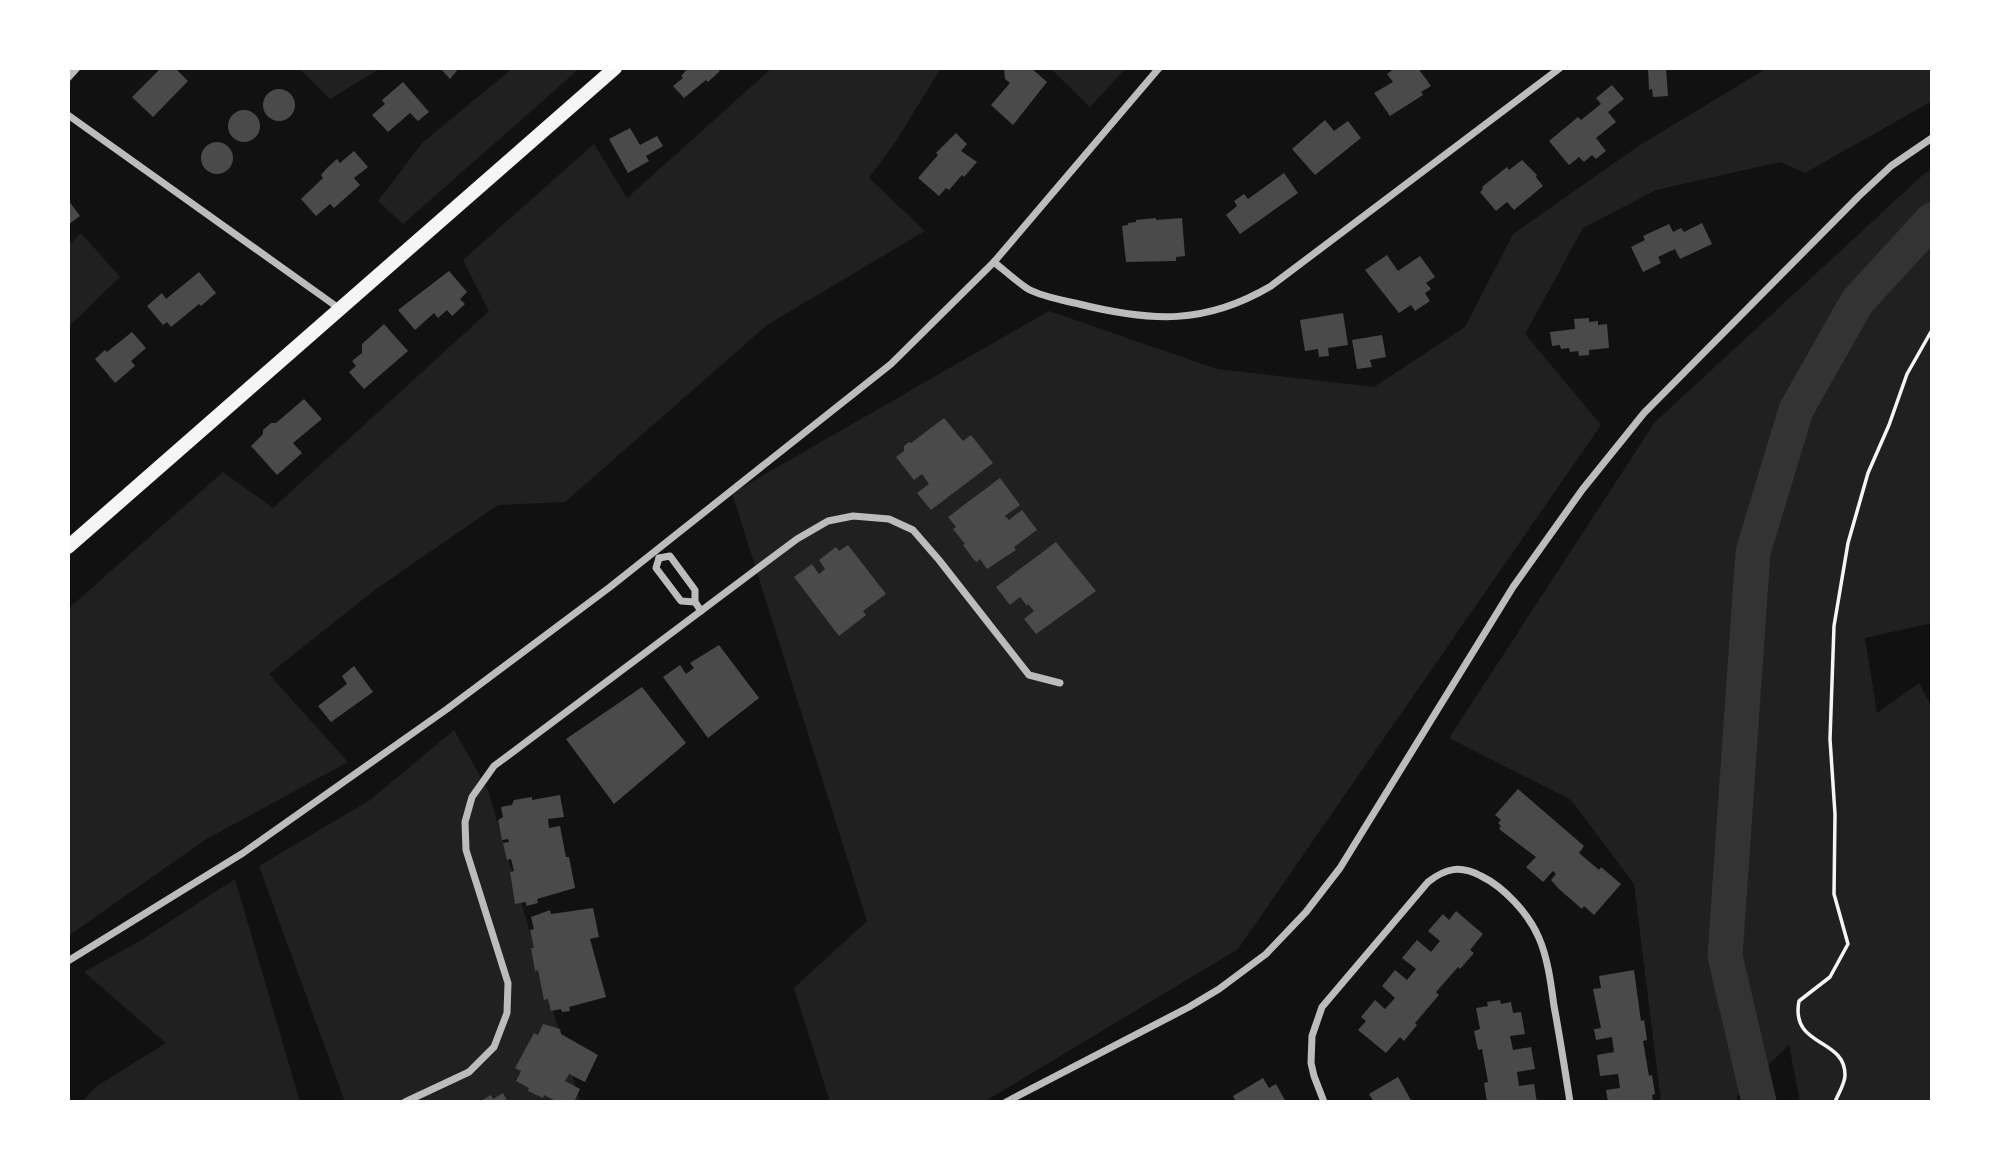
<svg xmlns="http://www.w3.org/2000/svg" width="2000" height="1170" font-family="Quicksand,sans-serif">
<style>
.green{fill:#202020}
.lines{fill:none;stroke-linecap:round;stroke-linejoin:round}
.river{stroke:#333;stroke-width:35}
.building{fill:#4a4a4a}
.path{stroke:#f5f5f5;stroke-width:3.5}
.minor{stroke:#bcbcbc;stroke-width:7}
.secondary{stroke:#f5f5f5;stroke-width:14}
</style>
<rect width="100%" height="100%" fill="#111"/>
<g class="green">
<path d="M299,68H381L330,99Z"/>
<path d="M513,68H580L403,224L378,201L422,143Z"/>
<path d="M772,68H941L896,141L869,178L925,231L767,325L565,502L498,505L376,589L269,674L348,762L205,840L68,936V609L223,472L273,508L489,311L463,260L594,144L627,198Z"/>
<path d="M1050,68H1126L1090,107Z"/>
<path d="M1767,68H1932V101L1805,173L1780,162L1656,190L1583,228L1525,334L1601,425L1238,949L984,1102H830L794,988L867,921L732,493L1049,311L1217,369L1374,387L1465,327L1513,234L1637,147Z"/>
<path d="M1932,170V623L1865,638L1877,713L1919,683L1932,708V1102H1800L1789,1045L1737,1096V1102H1661L1634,884L1571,800L1449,738L1655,422L1925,173Z"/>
<path d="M81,233L120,277L68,327V246Z"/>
<path d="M454,730L488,790L580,1102H345L259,866L370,800Z"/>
<path d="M235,879L300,1102H82L97,1086L166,1043L84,972L143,939Z"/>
</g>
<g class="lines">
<path class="river" d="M1759,1102L1725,956L1753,552L1796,410L1857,302L1932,220"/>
</g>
<g class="building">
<path d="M161,68H175L188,81L153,117L132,97Z"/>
<path d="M440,68H459L450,79Z"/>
<path d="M688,68H720L719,72L708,82L706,80L684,98L673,86L683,78L681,76Z"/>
<path d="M1004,68H1031L1047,82L1013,125L991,105L1010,83L1005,79Z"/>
<path d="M1395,68H1418L1431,86L1421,92L1423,95L1390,116L1374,93L1393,82L1387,74Z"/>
<path d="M1648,68H1666L1668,96L1653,97L1652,89L1649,90Z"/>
<path d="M403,82L429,112L418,121L410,113L388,132L372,115L385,104L382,100Z"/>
<path d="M1612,85L1624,99L1608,112L1616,122L1596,138L1606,151L1596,159L1592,155L1584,162L1579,157L1569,165L1549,141L1578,117L1581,120L1601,104L1596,98Z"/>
<circle cx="279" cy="105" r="16"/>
<circle cx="244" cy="126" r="16"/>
<path d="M1325,120L1334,131L1348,121L1361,138L1315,175L1292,149Z"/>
<path d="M630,128L640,145L657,136L663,146L646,156L649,161L628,173L609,139Z"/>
<path d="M956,133L967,144L961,151L977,162L964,177L962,175L949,190L946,188L939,196L918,178L938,155L936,153Z"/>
<circle cx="217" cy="158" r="16"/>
<path d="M354,151L368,167L354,178L360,185L334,208L330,204L316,216L301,199L323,178L321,175L327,168L337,159L340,163Z"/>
<path d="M1522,160L1537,175L1536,177L1543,186L1514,210L1507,202L1496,211L1480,192L1483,189L1482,187L1507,167L1509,170Z"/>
<path d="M1284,173L1298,193L1240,234L1226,215L1237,206L1234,201L1244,194L1248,199Z"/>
<path d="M68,200L80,216L68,225Z"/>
<path d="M1156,218V220L1182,218L1185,256L1176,257V261L1126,262L1122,226L1128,225V223L1136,222V220Z"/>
<path d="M1702,223L1712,244L1680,259L1675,249L1658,257L1661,263L1643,272L1631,247L1645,240L1643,236L1669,224L1673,232L1681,228L1684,232Z"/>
<path d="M1387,255L1398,271L1420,256L1435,277L1426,283L1431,289L1425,293L1430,301L1415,311L1411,305L1399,313L1365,270Z"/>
<path d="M449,271L467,292L460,299L465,304L452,316L447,310L438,318L434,313L415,330L398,310Z"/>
<path d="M199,272L216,293L201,306L199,304L171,327L167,322L163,325L147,306L162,293L166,299Z"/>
<path d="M1343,313L1348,345L1328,348L1329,356L1319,357L1318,349L1305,351L1300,320Z"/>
<path d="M1589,318V322L1598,321V325L1607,324L1609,348L1589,350V355L1579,356L1578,351L1570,352L1569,348L1561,349L1560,345L1552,346L1550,332L1575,329L1574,319Z"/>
<path d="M384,324L408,351L364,389L349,372L356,366L352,361L362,353V344Z"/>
<path d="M132,332L146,348L131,361L135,366L115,383L95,359L105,350L107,352Z"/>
<path d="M1382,335L1386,357L1370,360L1372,367L1357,369L1352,340Z"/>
<path d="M304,399L322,419L293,443L302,453L277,475L251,446L263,434V430L271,423H276Z"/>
<path d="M944,418L963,441L971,435L993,463L931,510L917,493L929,484L922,474L914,480L896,457L904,451V446L909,442L911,443Z"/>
<path d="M1000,478L1020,505L1005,516L1009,520L1022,510L1037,530L1014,547L1016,550L987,569L980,559L977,562L974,560L963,545L965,544L953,529L956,527L948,517Z"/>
<path d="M1056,542L1096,591L1036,634L1024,619L1034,611L1028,604L1027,606L1020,597L1010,605L996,587Z"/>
<path d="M848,545L886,594L863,611L866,615L839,636L794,577L812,564L819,574L825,569L819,560L836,547L839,551Z"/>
<path d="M719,645L759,698L708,738L663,677L680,665L686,674L694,668L690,663Z"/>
<path d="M354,666L373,692L331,722L318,706L347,684L342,676Z"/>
<path d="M642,687L686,743L614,804L566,739Z"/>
<path d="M1518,789L1584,846L1579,853L1599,870L1601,867L1621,884L1594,915L1584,906L1582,909L1559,889L1551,880L1556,874L1553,871L1543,882L1526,867L1536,857L1499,829L1501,826L1498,823L1501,820L1495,815Z"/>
<path d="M560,795L564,817L548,819L549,828L560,826L566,857H569L575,888L537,899L538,903L526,906V902L515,904L510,872L514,871L511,859L507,860L506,856L503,843L509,842L508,839L502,840L498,820L503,817L501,807L512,805L514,800L532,797V800Z"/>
<path d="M593,908L599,937L590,939L606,997L569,1007L570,1011L562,1012L561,1009L551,1011L548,999L544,1000L538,970L535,971L531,948H534L530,930L534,929L531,917L550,910L551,914Z"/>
<path d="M1456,911L1483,934L1470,950L1474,953L1460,969L1458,967L1436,992L1439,995L1415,1023L1417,1025L1404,1041L1400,1037L1386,1053L1358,1030L1366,1021L1361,1017L1375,1000L1385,1009L1395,998L1382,986L1395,970L1407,980L1416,969L1402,958L1417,940L1431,952L1440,941L1428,931L1443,914L1449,920Z"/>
<path d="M1634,970L1641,1021L1644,1020L1647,1040L1643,1041L1649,1076L1652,1075L1655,1094L1652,1095L1653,1102H1608L1606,1090L1620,1088L1618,1074L1600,1076L1597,1055L1614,1052L1612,1037L1596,1040L1594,1029L1601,1028L1593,989L1601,988L1599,976Z"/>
<path d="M1500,1000L1501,1004L1511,1002L1513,1013L1521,1012L1525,1034L1510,1036L1513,1050L1531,1047L1535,1069L1517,1072L1519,1086L1534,1084L1537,1102H1487L1484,1083L1488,1082L1482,1049L1478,1050L1474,1031L1480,1029L1476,1008L1488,1006L1487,1002Z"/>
<path d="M543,1024L560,1029L561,1034L598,1055L585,1082L569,1074L565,1081L580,1089L574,1102H558L544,1095L543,1098L528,1091L529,1088L516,1081L521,1071L515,1068L534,1033L538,1035Z"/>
<path d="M1398,1077L1412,1102H1374L1369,1094Z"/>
<path d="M1263,1078L1269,1088L1276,1084L1286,1102H1236L1233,1096Z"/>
<path d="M503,1093L508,1102H479L491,1095L493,1099Z"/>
</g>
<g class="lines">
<path class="path" d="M1835,1102C1838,1094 1845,1084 1845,1075C1845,1037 1790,1048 1799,1001L1830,977L1848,944L1834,894L1835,814L1830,739L1834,626L1848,543L1868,473L1889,425L1907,374L1932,330"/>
<g class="minor">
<path d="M68,78L77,68"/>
<path d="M68,115L340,309"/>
<path d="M994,262C1005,271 1016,281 1028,289C1043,297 1062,300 1079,304C1151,322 1205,325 1271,286L1560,68"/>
<path d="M659,558L670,556L695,590V602L701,611"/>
<path d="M659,558L656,568L681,601L695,602"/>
<path d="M68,961L243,853L447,709L610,587L891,364L994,262L1159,68"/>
<path d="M405,1102L469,1072L494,1047L507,1013L508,983L466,850L465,822L472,797L494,766L797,539L828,521L853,516L889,519L913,530L939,560L1029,675L1060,683"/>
<path d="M1006,1102L1189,1007L1219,989L1266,954L1306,912L1340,868L1513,587L1582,490L1644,413L1859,196L1891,166L1932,138"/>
<path d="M1324,1102L1314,1076L1311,1063L1312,1036L1322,1007L1428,882C1446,868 1460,865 1481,876C1504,887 1529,914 1539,938C1548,959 1551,984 1554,1006C1560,1038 1565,1070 1570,1102"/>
</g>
<path class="secondary" d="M68,547L615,68"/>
</g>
<rect width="2000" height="1170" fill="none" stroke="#ffffff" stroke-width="140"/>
</svg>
